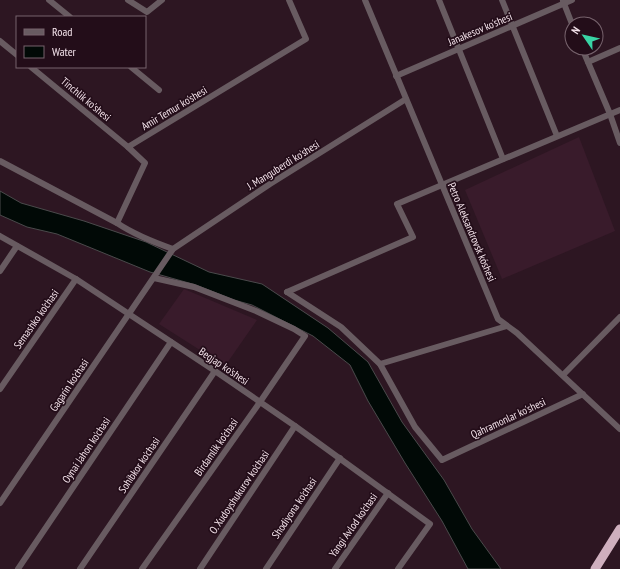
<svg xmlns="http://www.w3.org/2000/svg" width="620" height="569" font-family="'PT Sans Narrow',sans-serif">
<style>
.built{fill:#391b2b}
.water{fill:#010906;stroke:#4a4a4b}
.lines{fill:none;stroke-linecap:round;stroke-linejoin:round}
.minor{stroke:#685b61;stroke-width:6}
.highway{stroke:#cfafbe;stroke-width:9}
.labels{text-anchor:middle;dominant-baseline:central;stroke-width:3.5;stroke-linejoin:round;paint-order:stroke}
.street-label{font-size:11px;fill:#f4e3eb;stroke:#230d19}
</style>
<rect width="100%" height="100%" fill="#2d1622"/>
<g class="built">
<path d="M579,137L615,231L502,279L465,190Z"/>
<path d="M184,289L257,320L225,366L159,324Z"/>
</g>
<path class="water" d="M0,191L21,203L84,221L146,242L209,272L262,284L328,328L368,362L402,422L444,480L472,529L501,569H468L442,521L405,463L368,401L350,365L313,336L252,305L234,300L196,285L150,272L57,234L27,227L0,215Z"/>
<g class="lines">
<g class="minor">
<path d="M49,0L70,17"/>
<path d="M128,0L147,12L162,0"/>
<path d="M365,0L498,319L517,333L620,429"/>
<path d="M439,0L503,159"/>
<path d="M502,0L557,136"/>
<path d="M563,1L572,24"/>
<path d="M0,41L17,55"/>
<path d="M582,48L610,114L620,143"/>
<path d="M588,62L620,48"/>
<path d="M31,67L128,147"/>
<path d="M131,67L159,90"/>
<path d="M396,76L572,0"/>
<path d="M0,161L117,223C135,235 153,242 173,249"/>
<path d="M117,223L145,163L128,147L306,39L289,0"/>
<path d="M0,236L76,279L215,371L295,426L430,524L398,569"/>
<path d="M0,271L17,246"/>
<path d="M287,292L413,237L397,204L620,110"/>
<path d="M287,292L341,327L380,364L415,427L442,460L583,394"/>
<path d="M380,364L507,326"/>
<path d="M563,375L620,317"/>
<path d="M0,389L76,279"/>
<path d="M0,503L173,249L270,184L406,99"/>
<path d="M18,569L171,342"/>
<path d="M80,569L215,371"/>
<path d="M142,569L260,402L305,336L294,329L256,311L194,287L154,278"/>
<path d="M200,569L295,426"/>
<path d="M266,569L340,458"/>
<path d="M335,569L388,493"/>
</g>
<path class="highway" d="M595,569L620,529"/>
</g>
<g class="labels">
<g class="street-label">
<text transform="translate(480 29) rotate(-23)">Janakesov ko'shesi</text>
<text transform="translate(86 99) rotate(40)">Tinchlik ko'shesi</text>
<text transform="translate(174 108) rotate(-31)">Amir Temur ko'shesi</text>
<text transform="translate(283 165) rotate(-32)">J. Manguberdi ko'shesi</text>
<text transform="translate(472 232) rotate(67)">Petro Aleksandrovsk kóshesi</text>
<text transform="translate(36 319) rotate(-55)">Semashko ko'chasi</text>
<text transform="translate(224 366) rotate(34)">Begjap ko'shesi</text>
<text transform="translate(69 385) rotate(-56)">Gagarin ko'chasi</text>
<text transform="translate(508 418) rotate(-25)">Qahramonlar ko'shesi</text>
<text transform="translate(216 447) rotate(-55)">Birdamlik ko'chasi</text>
<text transform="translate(86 450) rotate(-56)">Oynai Jahon ko'chasi</text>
<text transform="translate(139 465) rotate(-56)">Sohibkor ko'chasi</text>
<text transform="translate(239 492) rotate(-56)">O. Xudoyshukurov ko'chasi</text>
<text transform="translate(294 508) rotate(-56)">Shodiyona ko'chasi</text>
<text transform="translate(353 525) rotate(-55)">Yangi Avlod ko'chasi</text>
</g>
</g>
<rect x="16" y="16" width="130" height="52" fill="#230d19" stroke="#77636d"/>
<rect x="24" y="29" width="20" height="6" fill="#685b61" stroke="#77636d"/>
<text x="52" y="36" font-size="12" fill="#f4e3eb">Road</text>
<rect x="24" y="46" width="20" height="12" fill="#010906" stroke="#77636d"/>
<text x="52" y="56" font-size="12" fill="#f4e3eb">Water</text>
<g transform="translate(584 36) rotate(304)"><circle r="19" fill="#230d19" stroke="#77636d"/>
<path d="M0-3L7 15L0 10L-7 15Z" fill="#39d4a5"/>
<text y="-6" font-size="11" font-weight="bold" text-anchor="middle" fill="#f4e3eb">N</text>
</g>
</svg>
